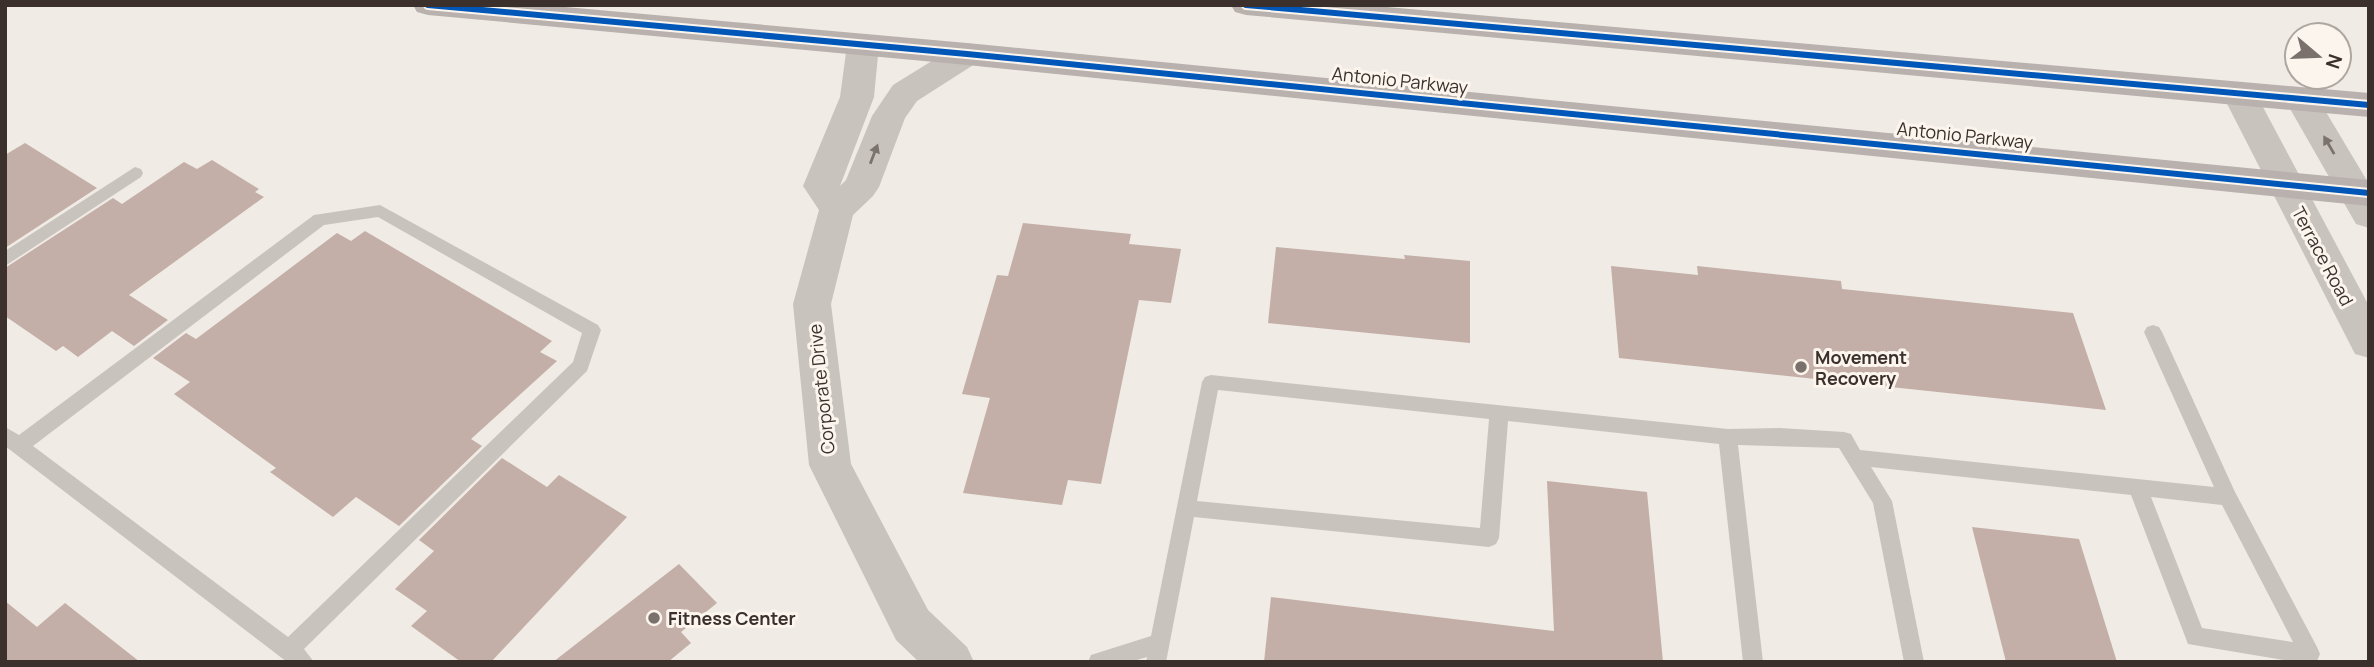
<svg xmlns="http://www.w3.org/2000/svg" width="2374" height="667" font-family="Manrope,sans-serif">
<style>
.building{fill:#c3afa7}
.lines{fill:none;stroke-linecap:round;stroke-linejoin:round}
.service{fill:#c9c3be;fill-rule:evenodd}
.tertiary{fill:#c9c3be;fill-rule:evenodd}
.primary{fill:#b8b1ad;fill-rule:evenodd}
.cycleway-casing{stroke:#fbf5ee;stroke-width:10}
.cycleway{stroke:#0057b8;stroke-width:6}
.oneway{fill:#7b726d}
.poi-dot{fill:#7a716c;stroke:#fbf5ee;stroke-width:2.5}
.labels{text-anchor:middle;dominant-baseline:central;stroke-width:6;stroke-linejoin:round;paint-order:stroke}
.street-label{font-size:18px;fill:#3b302b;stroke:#fbf5ee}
.poi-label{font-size:18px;font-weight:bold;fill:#3b302b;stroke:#fbf5ee;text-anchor:start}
</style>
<rect width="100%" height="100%" fill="#f0ebe5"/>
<g class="building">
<path d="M25,143L97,188L5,248V155Z"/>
<path d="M212,160L259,189L255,192L264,197L129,295L168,320L134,346L112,331L78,357L63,346L56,351L5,316V268L113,198L122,204L184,162L197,169Z"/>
<path d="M1023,223L1131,234L1129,244L1181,249L1171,303L1139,300L1101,484L1068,480L1062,505L963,493L990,398L962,394L997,275L1008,276Z"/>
<path d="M365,231L552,341L540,352L557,361L471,439L482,446L399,526L356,497L333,517L270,472L276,468L174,394L190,382L153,358L186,333L196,339L337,233L351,241Z"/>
<path d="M1276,247L1405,259L1404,255L1470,261V343L1268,323Z"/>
<path d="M1611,266L1698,275L1697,266L1841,281L1842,289L2073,313L2106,410L1619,358Z"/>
<path d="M502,458L547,487L559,475L627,517L491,662H461L411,626L427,611L395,589L434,551L419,540Z"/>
<path d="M1547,481L1647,492L1663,662H1264L1271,597L1554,631Z"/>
<path d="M1972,527L2079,539L2117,662H2006Z"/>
<path d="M679,564L717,603L681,632L691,643L668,662H553Z"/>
<path d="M5,601L37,627L65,603L140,662H5Z"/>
</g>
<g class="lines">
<g class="service">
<path d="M135,167L141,169L143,173L141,177L5,266V251Z"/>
<path d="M380,205L598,325L601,330L587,371L304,649L314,662H287L5,446V427L19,435L314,215ZM378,217L582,333L573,362L288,637L33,446L324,225Z"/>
<path d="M2153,325L2159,327L2162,332L2235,492L2317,647L2320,654L2317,661L2296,662L2188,644L2131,495L1871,467L1892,501L1924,662H1904L1873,503L1839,448L1738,445L1763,662H1743L1719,444L1508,421L1499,538L1496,544L1489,547L1194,517L1166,662H1146L1147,657L1130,662H1088L1091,655L1151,636L1202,382L1205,377L1211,375L1728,429L1780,428L1844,432L1851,434L1860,450L2214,487L2144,332L2147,327ZM1218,390L1489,419L1480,528L1197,501ZM2151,497L2222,505L2293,642L2202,628Z"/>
</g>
<g class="tertiary">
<path d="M863,34L874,37L879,45L874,97L840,186L846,180L872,116L893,85L956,46L967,43L978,46L983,54L978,62L917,101L905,118L879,187L873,196L853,215L831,304L851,464L928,610L967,647L974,662H919L896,640L809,465L793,304L819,210L803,186L840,97L847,45L852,37Z"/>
<path d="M2239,83L2251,86L2256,94L2369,306V358L2355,354L2222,94L2227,86Z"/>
<path d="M2302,89L2314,92L2369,184V228L2356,224L2285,100L2290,92Z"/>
</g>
<g class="primary">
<path d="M413,5H543L967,43L2369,180V206L967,65L428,15L417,12Z"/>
<path d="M1231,5H1364L2369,93V117L1246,15L1235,12Z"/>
</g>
<g class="cycleway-casing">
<g id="cycleway">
<path d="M428,5L967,54L2369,193"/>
<path d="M1246,5L2369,105"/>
</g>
</g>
<use href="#cycleway" class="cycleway"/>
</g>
<defs><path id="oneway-solid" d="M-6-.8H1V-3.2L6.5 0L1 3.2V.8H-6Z" transform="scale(1.75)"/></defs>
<g class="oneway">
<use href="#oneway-solid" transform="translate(2329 145) rotate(-120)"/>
<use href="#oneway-solid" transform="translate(874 154) rotate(-69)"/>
</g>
<g class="poi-dot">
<circle cx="1801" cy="367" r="7"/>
<circle cx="654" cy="618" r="7"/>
</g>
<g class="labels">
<g class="street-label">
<text transform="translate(1400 80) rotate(6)">Antonio Parkway</text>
<text transform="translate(1965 135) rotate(6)">Antonio Parkway</text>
<text transform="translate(2323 256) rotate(62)">Terrace Road</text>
<text transform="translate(821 389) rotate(-96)">Corporate Drive</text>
</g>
<g class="poi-label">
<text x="1815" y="357">Movement<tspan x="1815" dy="21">Recovery</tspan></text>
<text x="668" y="618">Fitness Center</text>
</g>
</g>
<rect width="2374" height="667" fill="none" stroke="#3b302b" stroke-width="14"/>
<g transform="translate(2318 56) rotate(109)"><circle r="33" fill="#fbf5ee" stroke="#aea6a0" stroke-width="2"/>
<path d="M0-5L12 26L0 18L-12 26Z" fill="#7a716c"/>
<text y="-10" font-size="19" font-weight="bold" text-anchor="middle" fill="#3b302b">N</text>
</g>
</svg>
